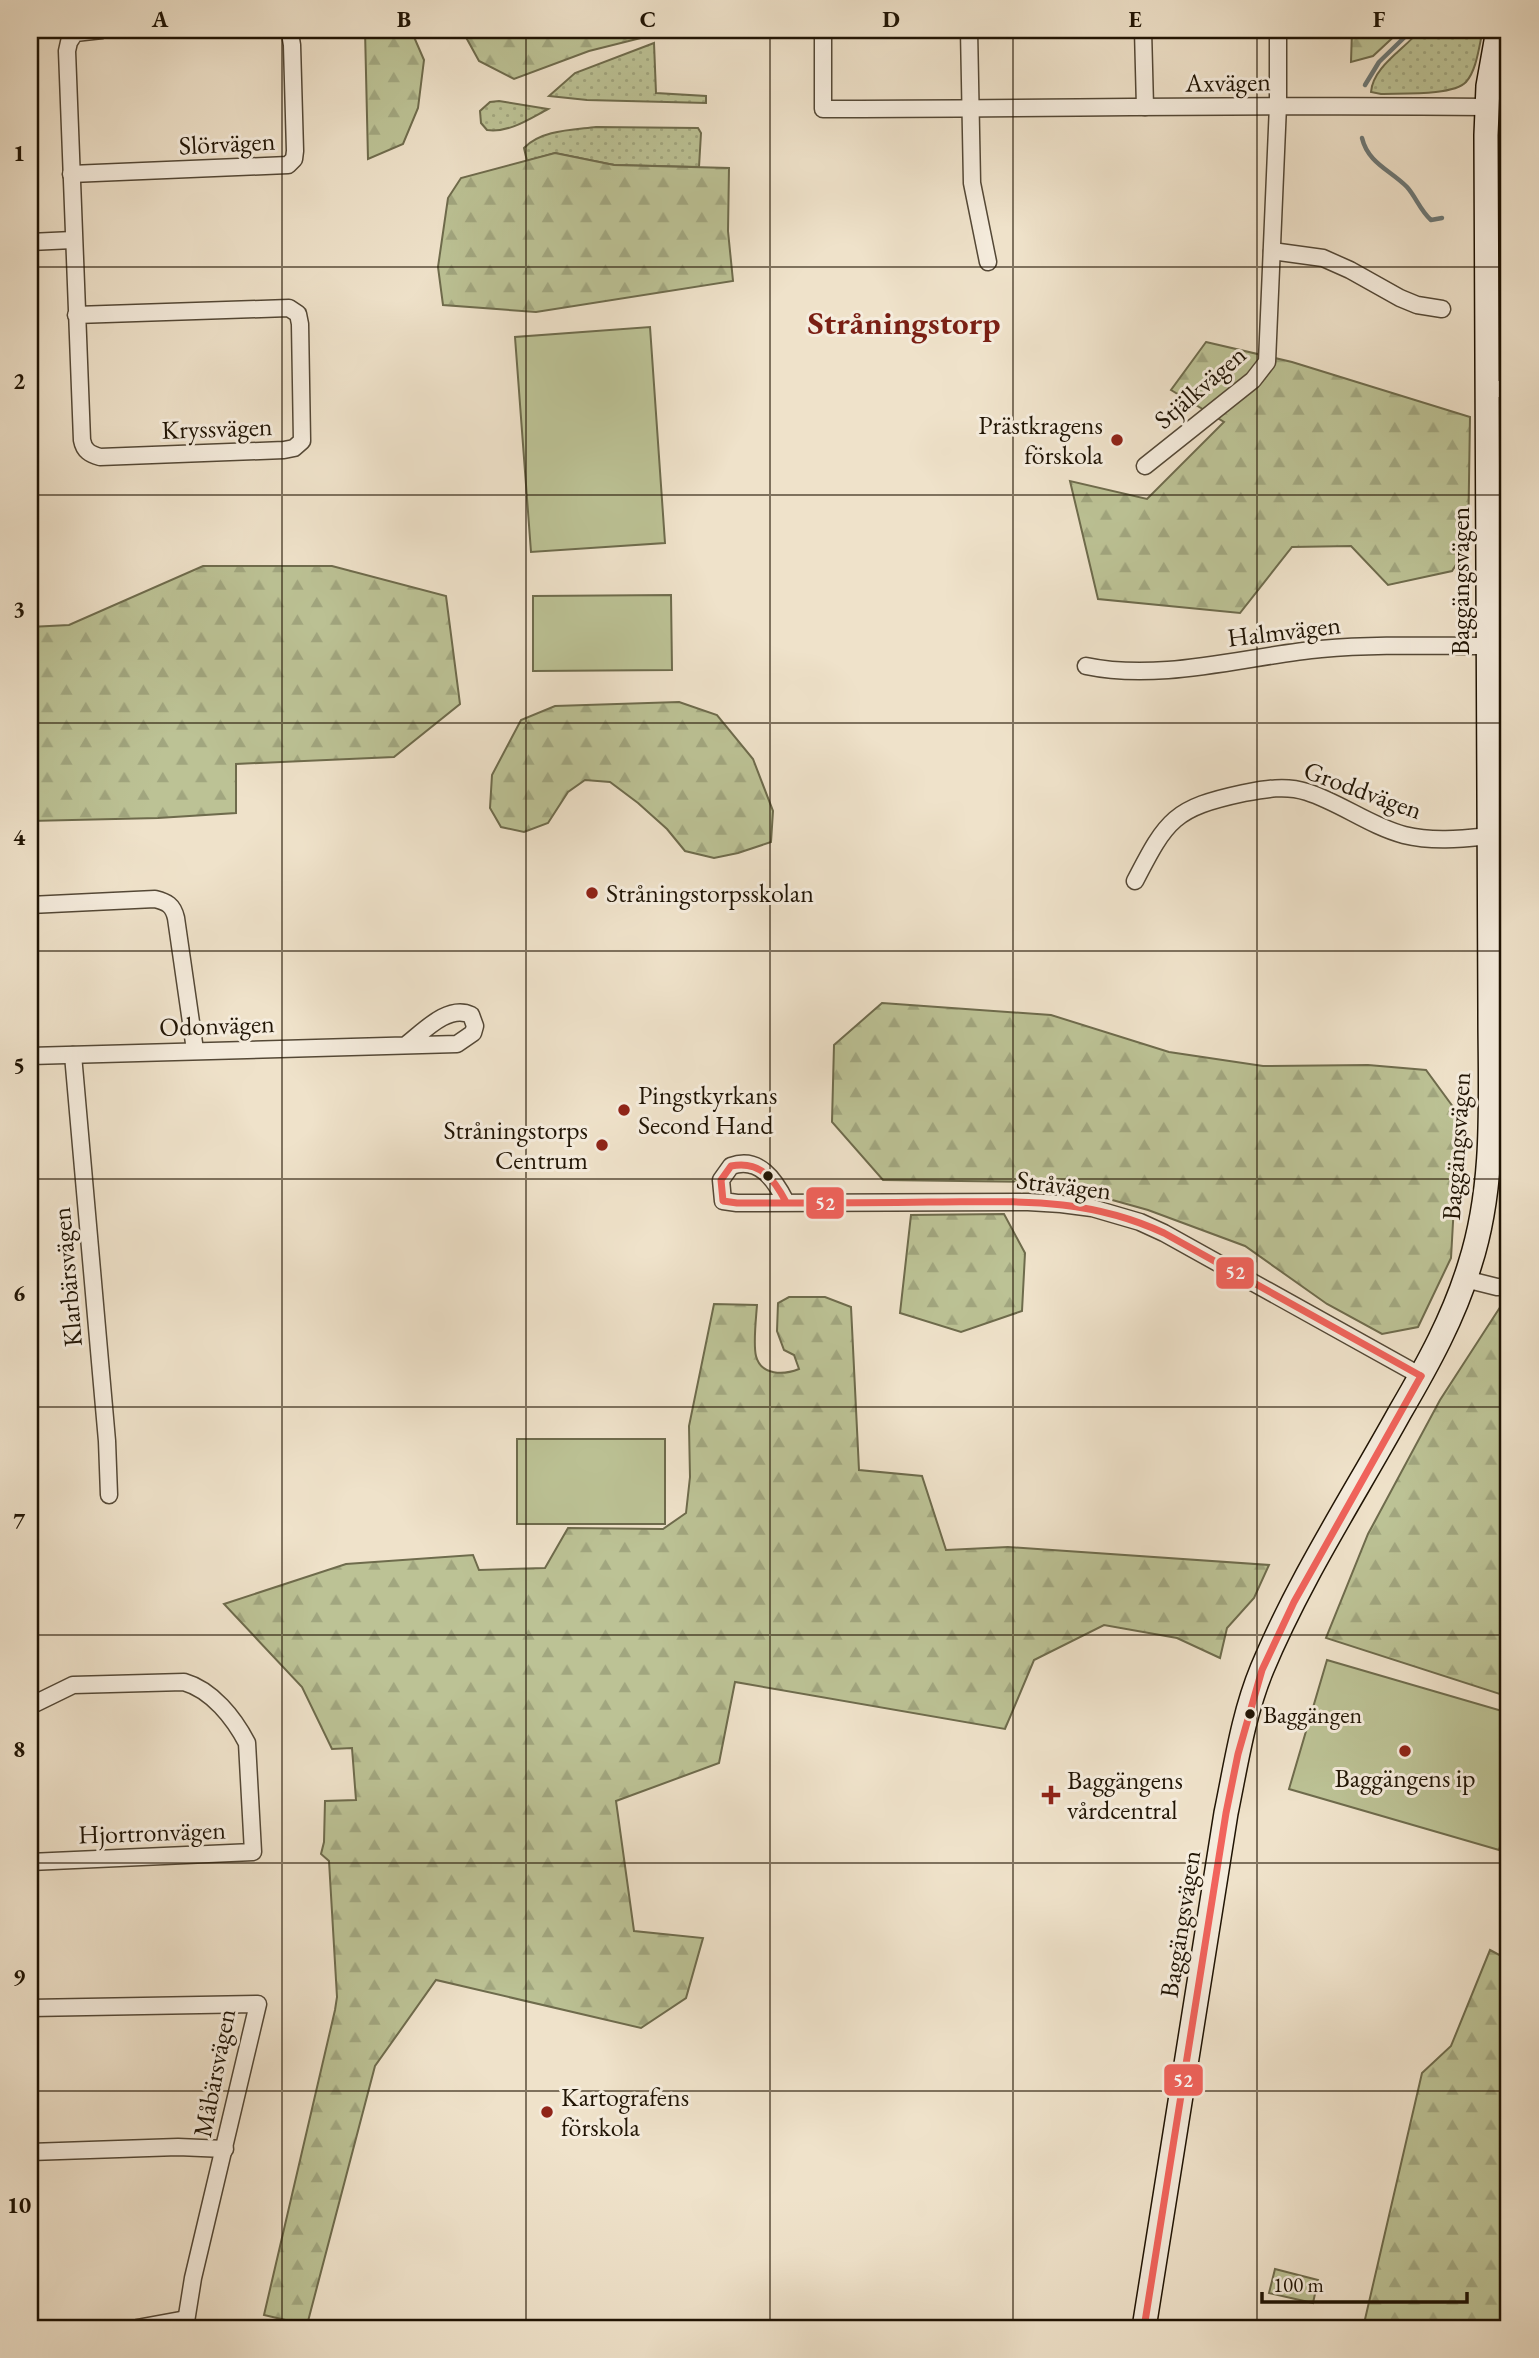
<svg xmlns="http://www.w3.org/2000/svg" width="1539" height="2358" font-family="'EB Garamond',serif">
<defs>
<pattern id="green-dots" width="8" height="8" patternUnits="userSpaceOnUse" patternTransform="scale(1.75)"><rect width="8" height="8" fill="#bcc295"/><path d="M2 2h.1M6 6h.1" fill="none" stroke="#a1a67f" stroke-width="1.8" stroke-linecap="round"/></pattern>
<pattern id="forest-firs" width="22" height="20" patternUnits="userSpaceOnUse" patternTransform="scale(1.75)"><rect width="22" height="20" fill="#bcc295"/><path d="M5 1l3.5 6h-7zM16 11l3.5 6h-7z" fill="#a1a67f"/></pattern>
</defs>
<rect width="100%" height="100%" fill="#efe2ca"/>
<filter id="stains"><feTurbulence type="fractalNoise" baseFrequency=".00286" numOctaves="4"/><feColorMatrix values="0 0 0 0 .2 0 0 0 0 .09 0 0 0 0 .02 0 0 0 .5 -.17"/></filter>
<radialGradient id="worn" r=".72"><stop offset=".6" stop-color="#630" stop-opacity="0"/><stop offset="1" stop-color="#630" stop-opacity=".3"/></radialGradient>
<g fill="url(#green-dots)" stroke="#6e6b4c" stroke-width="2">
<path d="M 1420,30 L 1483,30 C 1479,45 1477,70 1466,82 C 1453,96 1400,93 1381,94 L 1371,92 C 1373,66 1405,49 1420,30 Z"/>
<path d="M 654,43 L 656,93 L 706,96 L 706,103 L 587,100 L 549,96 L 575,73 Z"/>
<path d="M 499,101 L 548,109 C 529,119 509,133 487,130 L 481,123 L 480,111 L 490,102 Z"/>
<path d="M 596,127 L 698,128 L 701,133 L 699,167 L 614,165 L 555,153 L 527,161 L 524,148 C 541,130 572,130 596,127 Z"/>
</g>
<g fill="url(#forest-firs)" stroke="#6e6b4c" stroke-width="2">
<path d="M 365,30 L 411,30 L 424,60 L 418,108 L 403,144 L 368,159 Z"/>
<path d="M 462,30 L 653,30 L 653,35 L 589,51 L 514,79 L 479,61 Z"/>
<path d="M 1352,30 L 1401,30 L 1373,56 L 1351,62 Z"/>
<path d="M 555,153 L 614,165 L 729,168 L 728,231 L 733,281 L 536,312 L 443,305 L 438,267 L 448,198 L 461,178 Z"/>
<path d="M 1503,154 L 1509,155 L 1509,266 L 1503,254 Z"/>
<path d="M 1206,342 L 1292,362 L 1470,417 L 1468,546 L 1452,571 L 1388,585 L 1351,546 L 1292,547 L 1240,613 L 1098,599 L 1070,481 L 1147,499 L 1224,422 L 1171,390 Z"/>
<path d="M 203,566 L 332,566 L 446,596 L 460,704 L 394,757 L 236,764 L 236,813 L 158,818 L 30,821 L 30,627 L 69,625 Z"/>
<path d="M 679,702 L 717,715 L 753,759 L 773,811 L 771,842 L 738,853 L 714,858 L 685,851 L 667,829 L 638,803 L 610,782 L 585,780 L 568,792 L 548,823 L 524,832 L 501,827 L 490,808 L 492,775 L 521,720 L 555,706 Z"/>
<path d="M 882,1003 L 1051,1015 L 1169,1052 L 1263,1066 L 1368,1065 L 1426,1070 L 1459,1115 L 1451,1258 L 1418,1327 L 1382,1334 L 1327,1304 L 1245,1246 L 1148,1210 L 1048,1182 L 883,1180 L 832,1122 L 834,1045 Z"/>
<path d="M 1004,1214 L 1025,1253 L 1022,1311 L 961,1332 L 900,1313 L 911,1215 Z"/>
<path d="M 789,1297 L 825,1297 L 851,1307 L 859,1470 L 922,1476 L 946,1550 L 1008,1547 L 1269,1565 L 1254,1598 L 1227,1628 L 1220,1658 L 1177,1638 L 1104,1625 L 1034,1660 L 1005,1729 L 735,1682 L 719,1763 L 616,1801 L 634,1931 L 703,1938 L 686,1998 L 641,2028 L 436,1980 L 375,2066 L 307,2325 L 264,2315 L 335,2010 L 337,1997 L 329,1861 L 321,1854 L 324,1842 L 325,1801 L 356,1800 L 352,1748 L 332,1749 L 302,1687 L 224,1604 L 346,1564 L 473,1555 L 479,1570 L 545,1568 L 568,1528 L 663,1529 L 686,1513 L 690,1477 L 689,1426 L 714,1304 L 757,1305 C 756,1319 753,1344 756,1356 C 761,1376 784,1375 799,1369 L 794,1355 L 784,1350 L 777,1331 L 778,1303 Z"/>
<path d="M 1509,1297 L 1509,1697 L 1326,1638 L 1368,1534 L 1440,1400 L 1506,1298 Z"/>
<path d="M 1490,1950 L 1509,1960 L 1509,2328 L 1363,2328 L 1422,2073 L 1451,2046 Z"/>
</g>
<g fill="#bcc295" stroke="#6e6b4c" stroke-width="2">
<path d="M 650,327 L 665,543 L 531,552 L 515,337 Z"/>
<path d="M 671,595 L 672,670 L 533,671 L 533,596 Z"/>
<rect x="517" y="1439" width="148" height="85"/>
<path d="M 1327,1660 L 1509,1713 L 1509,1815 L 1499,1850 L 1289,1789 Z"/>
<path d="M 1275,2269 L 1318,2280 L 1313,2303 L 1269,2293 Z"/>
</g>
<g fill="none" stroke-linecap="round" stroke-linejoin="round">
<g stroke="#6d7876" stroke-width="4.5">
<path d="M 1365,85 L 1379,62 L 1412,30"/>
<path d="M 1362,138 C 1368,163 1390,170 1407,187 C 1416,197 1420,210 1431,220 L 1442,218"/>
</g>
<defs>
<g id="street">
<path d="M 823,30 L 823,109 C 1044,109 1266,104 1487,107"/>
<path d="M 969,30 L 972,183 L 988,262"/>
<path d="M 1143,30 L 1145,107"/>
<path d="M 71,174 L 288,165 L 294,159 L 295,151 L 292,45 L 290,33 L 286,30"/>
<path d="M 30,242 L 73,240"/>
<path d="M 1272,251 L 1323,258 L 1350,270 L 1400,298 L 1417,305 L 1442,309"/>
<path d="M 76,315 L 289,308 L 298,314 L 300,324 L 302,441 L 294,448 L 284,450 L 100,457 C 90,454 84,451 82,440 L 67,51 L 69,42 L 75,33 L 102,30"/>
<path d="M 1487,389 L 1509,389"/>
<path d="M 1145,466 L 1253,380 L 1267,362 L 1278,105 L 1278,30"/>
<path d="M 1086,666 C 1162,682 1246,656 1321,649 C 1377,644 1433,646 1488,646"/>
<path d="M 1135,881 C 1167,819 1174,808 1244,793 C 1265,789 1286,785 1307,792 C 1341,803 1370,826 1404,835 C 1433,842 1460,839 1489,836"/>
<path d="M 30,905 L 155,899 C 167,902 173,905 176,918 L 195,1050"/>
<path d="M 73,1055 L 107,1441 L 109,1495"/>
<path d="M 30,1056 L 457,1044 L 473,1033 L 475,1026 L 471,1015 C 448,1004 423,1032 406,1045"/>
<path d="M 786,1202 C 775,1180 759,1156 731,1166 L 721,1180 L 723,1201 L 737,1203 L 1028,1202 L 1061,1204 L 1092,1208 L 1140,1222 L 1164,1233 L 1421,1376"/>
<path d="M 1465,1279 L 1497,1287 L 1509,1287"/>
<path d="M 30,1706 L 73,1685 L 184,1682 C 212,1690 234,1718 247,1743 L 253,1852 L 30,1862"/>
<path d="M 30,2008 L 258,2004 L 193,2278 L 185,2328"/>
<path d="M 30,2152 L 178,2147 L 225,2149"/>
<path d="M 137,2328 L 186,2319"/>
</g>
<path id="secondary" d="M 1144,2328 L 1226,1813 C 1236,1765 1243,1715 1262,1669 C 1299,1580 1353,1497 1400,1412 C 1428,1364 1454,1317 1470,1264 C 1496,1183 1490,1096 1490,1012 L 1486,135 L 1488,86 L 1498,30"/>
</defs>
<use href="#street" stroke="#544836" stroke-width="19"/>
<use href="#secondary" stroke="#201404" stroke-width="26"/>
<use href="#street" stroke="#f5ecdd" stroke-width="16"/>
<use href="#secondary" stroke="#f5ecdd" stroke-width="23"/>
<defs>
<g id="bus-1">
<path d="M 786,1202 C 774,1179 760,1160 731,1166 L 721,1180 L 723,1201 L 737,1203 C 801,1203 865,1203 929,1202 C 1014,1202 1084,1196 1164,1233 L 1421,1376"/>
<path d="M 1144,2328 L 1226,1813 L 1238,1754 L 1262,1670 L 1294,1602 L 1421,1376"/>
</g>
</defs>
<use href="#bus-1" stroke="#f5ecdd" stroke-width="12"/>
<use href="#bus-1" stroke="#f1635c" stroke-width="7"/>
</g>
<path fill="none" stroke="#201404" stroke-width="2" stroke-opacity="0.55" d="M 282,30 L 282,2328M 526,30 L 526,2328M 770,30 L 770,2328M 1013,30 L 1013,2328M 1257,30 L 1257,2328M 30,267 L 1509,267M 30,495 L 1509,495M 30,723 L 1509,723M 30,951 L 1509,951M 30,1179 L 1509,1179M 30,1407 L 1509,1407M 30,1635 L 1509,1635M 30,1863 L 1509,1863M 30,2091 L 1509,2091"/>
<g fill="#8f2418" stroke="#f5ecdd" stroke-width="2.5">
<circle cx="1117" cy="440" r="7"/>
<circle cx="592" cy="893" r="7"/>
<circle cx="624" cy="1110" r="7"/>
<circle cx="602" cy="1145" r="7"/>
<circle cx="1405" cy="1751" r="7"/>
<path d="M1047.5 1784.5h7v7h7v7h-7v7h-7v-7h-7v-7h7z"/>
<circle cx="547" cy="2112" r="7"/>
</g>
<g fill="#201404" stroke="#f5ecdd" stroke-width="2.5">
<circle cx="768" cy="1176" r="6"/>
<circle cx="1250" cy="1714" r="6"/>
</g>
<g text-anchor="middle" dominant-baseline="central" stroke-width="6" stroke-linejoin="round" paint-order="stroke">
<g font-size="24" fill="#201404" stroke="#f5ecdd" text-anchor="start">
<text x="1263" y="1714">Baggängen</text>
</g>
<g font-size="26" fill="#201404" stroke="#f5ecdd">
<text transform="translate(1228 82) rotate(-1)">Axvägen</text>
<text transform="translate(227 143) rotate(-3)">Slörvägen</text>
<text transform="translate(1200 387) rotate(-41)">Stjälkvägen</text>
<text transform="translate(217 428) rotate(-2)">Kryssvägen</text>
<text transform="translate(1460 581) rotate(-90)">Baggängsvägen</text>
<text transform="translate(1284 631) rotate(-7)">Halmvägen</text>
<text transform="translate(1363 790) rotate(20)">Groddvägen</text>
<text transform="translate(217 1025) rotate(-2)">Odonvägen</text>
<text transform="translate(1456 1146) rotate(-86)">Baggängsvägen</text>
<text transform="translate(1064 1185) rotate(7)">Stråvägen</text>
<text transform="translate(67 1277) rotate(-95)">Klarbärsvägen</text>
<text transform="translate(152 1832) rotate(-2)">Hjortronvägen</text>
<text transform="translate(1180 1924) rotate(-81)">Baggängsvägen</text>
<text transform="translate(214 2073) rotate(-79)">Måbärsvägen</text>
</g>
<g font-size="26" fill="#201404" stroke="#f5ecdd" text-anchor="start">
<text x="1103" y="425" text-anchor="end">Prästkragens<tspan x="1103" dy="30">förskola</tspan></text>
<text x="606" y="893">Stråningstorpsskolan</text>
<text x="638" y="1095">Pingstkyrkans<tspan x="638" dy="30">Second Hand</tspan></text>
<text x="588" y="1130" text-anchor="end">Stråningstorps<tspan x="588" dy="30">Centrum</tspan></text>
<text x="1405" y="1778" text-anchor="middle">Baggängens ip</text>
<text x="1067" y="1780">Baggängens<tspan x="1067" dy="30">vårdcentral</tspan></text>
<text x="561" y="2097">Kartografens<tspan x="561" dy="30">förskola</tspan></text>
</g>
<g font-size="33" font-weight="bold" fill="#7a1f14" stroke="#f5ecdd">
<text x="904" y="322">Stråningstorp</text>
</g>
</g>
<g stroke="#f5ecdd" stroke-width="2.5">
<rect x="805" y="1186" width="40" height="34" rx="7" fill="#f1635c"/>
<rect x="1215" y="1256" width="40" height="34" rx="7" fill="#f1635c"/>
<rect x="1163" y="2063" width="41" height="34" rx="7" fill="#f1635c"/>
</g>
<g font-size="19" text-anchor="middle" font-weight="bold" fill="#fff">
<text x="825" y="1210">52</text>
<text x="1235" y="1279">52</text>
<text x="1183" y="2087">52</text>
</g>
<rect width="1539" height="2358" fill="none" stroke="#efe2ca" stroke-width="77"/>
<path d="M1262 2292v10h205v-10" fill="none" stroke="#201404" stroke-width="3.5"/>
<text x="1273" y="2292" font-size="21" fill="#201404" stroke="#f5ecdd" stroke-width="5" paint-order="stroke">100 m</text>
<rect x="38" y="38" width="1462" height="2282" fill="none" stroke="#201404" stroke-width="2.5"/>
<g font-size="23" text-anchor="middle" font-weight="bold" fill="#201404">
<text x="160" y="27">A</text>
<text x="404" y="27">B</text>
<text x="648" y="27">C</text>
<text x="891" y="27">D</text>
<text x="1135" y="27">E</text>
<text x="1379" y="27">F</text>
<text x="19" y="161">1</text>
<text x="19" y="389">2</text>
<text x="19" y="617">3</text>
<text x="19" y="845">4</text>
<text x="19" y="1073">5</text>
<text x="19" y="1301">6</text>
<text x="19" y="1529">7</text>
<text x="19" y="1757">8</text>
<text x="19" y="1985">9</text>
<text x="19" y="2213">10</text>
</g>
<rect width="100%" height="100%" filter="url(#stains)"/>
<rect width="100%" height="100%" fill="url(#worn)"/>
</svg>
